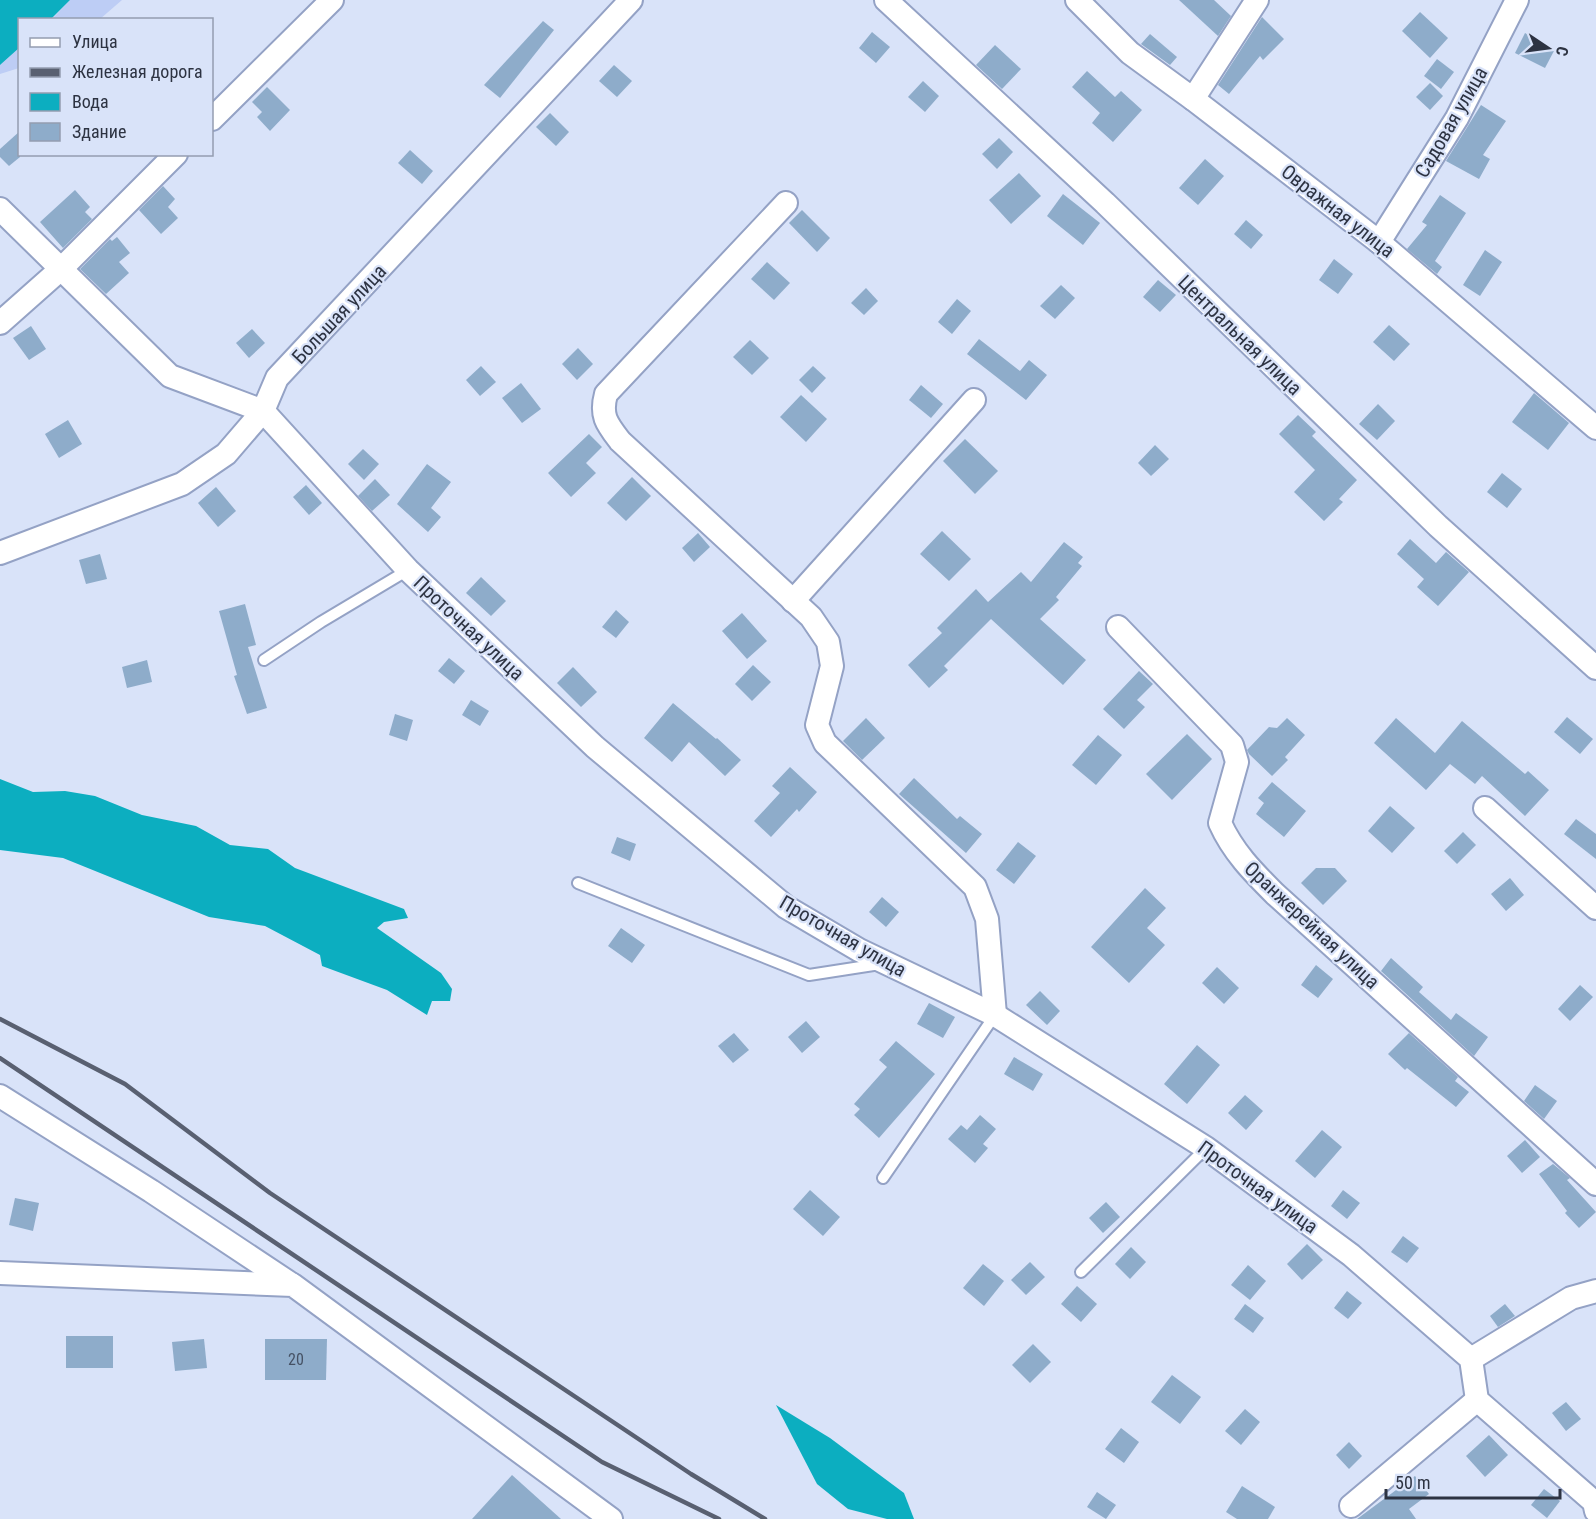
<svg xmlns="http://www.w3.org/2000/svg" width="1596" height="1519" font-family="'Roboto Condensed',sans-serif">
<rect width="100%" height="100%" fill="#d9e3f9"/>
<g fill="#bdcdf5">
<path d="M 70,0 L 122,0 L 100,19 L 51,20 Z"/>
<path d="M 19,48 L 19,68 L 0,74 L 0,65 Z"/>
</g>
<g fill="#0caec0">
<path d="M 0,0 L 70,0 L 51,19 L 20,20 L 19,48 L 0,65 Z"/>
<path d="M 0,779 L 33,792 L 65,791 L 95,796 L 142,815 L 196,826 L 230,845 L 268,849 L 295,868 L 404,909 L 408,918 L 384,922 L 377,928 L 441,973 L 452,989 L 450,1001 L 432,1001 L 427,1015 L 387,990 L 322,966 L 320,955 L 265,926 L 209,917 L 63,858 L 0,850 Z"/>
<path d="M 776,1405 L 830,1438 L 904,1493 L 914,1519 L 887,1519 L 848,1509 L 817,1484 Z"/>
</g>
<g fill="#8eacca">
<path d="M 1179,0 L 1214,0 L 1231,16 L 1218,36 Z"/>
<path d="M 1420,12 L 1448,38 L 1430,58 L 1402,31 Z"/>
<path d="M 1262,17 L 1284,39 L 1263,60 L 1260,56 L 1229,94 L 1218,85 Z"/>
<path d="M 543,21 L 554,30 L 500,98 L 484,85 Z"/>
<path d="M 872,32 L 890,47 L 876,63 L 859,48 Z"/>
<path d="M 1525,33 L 1555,49 L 1545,68 L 1515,53 Z"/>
<path d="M 1150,34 L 1177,57 L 1170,65 L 1141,44 Z"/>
<path d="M 995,45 L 1021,69 L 1002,89 L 976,65 Z"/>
<path d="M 1437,59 L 1454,72 L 1441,89 L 1424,76 Z"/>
<path d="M 614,65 L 632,81 L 617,97 L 599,81 Z"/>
<path d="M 1087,71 L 1115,97 L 1121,91 L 1142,110 L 1113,142 L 1092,123 L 1100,113 L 1072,87 Z"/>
<path d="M 923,81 L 939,96 L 925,112 L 908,97 Z"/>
<path d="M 1430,83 L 1443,96 L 1430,110 L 1416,97 Z"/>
<path d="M 267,87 L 290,110 L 270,131 L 257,117 L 262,112 L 252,102 Z"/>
<path d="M 1481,105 L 1506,121 L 1483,155 L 1490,159 L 1479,179 L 1446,161 Z"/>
<path d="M 550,113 L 569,132 L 556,146 L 536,127 Z"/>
<path d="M 20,131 L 20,157 L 9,166 L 0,157 L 0,149 Z"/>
<path d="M 999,138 L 1013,152 L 997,169 L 982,154 Z"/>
<path d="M 410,150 L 433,171 L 422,184 L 398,163 Z"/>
<path d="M 1205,159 L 1224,176 L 1198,205 L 1179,188 Z"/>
<path d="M 1019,173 L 1041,196 L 1011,224 L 989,200 Z"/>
<path d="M 163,186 L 175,199 L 168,207 L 178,218 L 161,234 L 139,210 Z"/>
<path d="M 75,190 L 90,207 L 85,212 L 92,219 L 63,248 L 40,222 Z"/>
<path d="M 1063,194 L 1100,223 L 1083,245 L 1047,216 Z"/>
<path d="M 1440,195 L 1466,213 L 1435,261 L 1442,267 L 1437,274 L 1407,249 L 1427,225 L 1422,222 Z"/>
<path d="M 802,210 L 830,238 L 817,252 L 789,223 Z"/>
<path d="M 1246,220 L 1263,235 L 1251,249 L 1234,234 Z"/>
<path d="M 117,237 L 130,253 L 119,262 L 129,273 L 106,294 L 80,269 L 110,239 L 112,241 Z"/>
<path d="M 1485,250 L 1502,262 L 1480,296 L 1463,285 Z"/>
<path d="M 1334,259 L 1353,274 L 1338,294 L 1319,280 Z"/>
<path d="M 767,262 L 790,283 L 774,300 L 751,279 Z"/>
<path d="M 1158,280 L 1176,295 L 1160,312 L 1143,297 Z"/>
<path d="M 1061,285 L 1075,298 L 1055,319 L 1040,306 Z"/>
<path d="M 866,288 L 878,301 L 864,315 L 851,303 Z"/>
<path d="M 957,299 L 971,311 L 952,334 L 938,322 Z"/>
<path d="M 1389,325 L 1410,344 L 1394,361 L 1373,342 Z"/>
<path d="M 31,326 L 46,349 L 29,360 L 13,338 Z"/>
<path d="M 252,329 L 265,343 L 249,358 L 236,343 Z"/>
<path d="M 979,339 L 1020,371 L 1029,360 L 1047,375 L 1026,400 L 967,354 Z"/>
<path d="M 750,340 L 769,358 L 752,375 L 733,357 Z"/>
<path d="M 578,348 L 593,364 L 577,380 L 562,364 Z"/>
<path d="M 481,366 L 496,382 L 480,396 L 466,380 Z"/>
<path d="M 813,366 L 826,378 L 812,393 L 799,380 Z"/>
<path d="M 521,383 L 541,409 L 522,423 L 502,398 Z"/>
<path d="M 921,385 L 943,404 L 931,418 L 909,400 Z"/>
<path d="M 1534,393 L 1569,423 L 1548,450 L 1512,422 Z"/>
<path d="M 801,395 L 827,419 L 806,442 L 780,417 Z"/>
<path d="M 1378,404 L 1395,421 L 1377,440 L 1359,424 Z"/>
<path d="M 1298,415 L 1316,432 L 1312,436 L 1357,480 L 1339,499 L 1343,502 L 1324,521 L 1294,492 L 1315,470 L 1279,434 Z"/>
<path d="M 68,420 L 82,444 L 59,458 L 45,434 Z"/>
<path d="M 589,434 L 602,447 L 586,463 L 596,473 L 571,497 L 548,473 Z"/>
<path d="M 965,439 L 998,471 L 975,494 L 943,461 Z"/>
<path d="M 1155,445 L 1169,459 L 1151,476 L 1138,463 Z"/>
<path d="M 363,449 L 379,464 L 364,480 L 348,464 Z"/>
<path d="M 427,464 L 451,482 L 431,508 L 441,517 L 428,532 L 397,504 Z"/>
<path d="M 1502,473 L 1522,489 L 1507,508 L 1487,492 Z"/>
<path d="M 632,477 L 651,496 L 626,521 L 607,503 Z"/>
<path d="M 375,479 L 390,495 L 372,511 L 358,496 Z"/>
<path d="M 306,485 L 322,503 L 309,515 L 293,497 Z"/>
<path d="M 216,487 L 236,511 L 218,527 L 198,503 Z"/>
<path d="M 942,531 L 971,559 L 949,581 L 920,554 Z"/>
<path d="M 698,533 L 710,547 L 694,562 L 682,548 Z"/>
<path d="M 1410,539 L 1436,563 L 1446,552 L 1469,572 L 1438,606 L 1417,587 L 1424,579 L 1397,554 Z"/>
<path d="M 1064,542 L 1083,557 L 1078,563 L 1082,566 L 1056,597 L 1059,600 L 1040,619 L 1086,660 L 1063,685 L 991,619 L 944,666 L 948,670 L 929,688 L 908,665 L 942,633 L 937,628 L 976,589 L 988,602 L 1021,572 L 1031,582 Z"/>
<path d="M 100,554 L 107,579 L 86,584 L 79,560 Z"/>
<path d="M 481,577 L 506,601 L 491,616 L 466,593 Z"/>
<path d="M 245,604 L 256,645 L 248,647 L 267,708 L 247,714 L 234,676 L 237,675 L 219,611 Z"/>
<path d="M 616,610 L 629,622 L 616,638 L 602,627 Z"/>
<path d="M 742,613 L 767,641 L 747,659 L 722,631 Z"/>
<path d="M 449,658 L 465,671 L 454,684 L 438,671 Z"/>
<path d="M 147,660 L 152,682 L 127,688 L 122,667 Z"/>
<path d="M 753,665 L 771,682 L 752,701 L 735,684 Z"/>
<path d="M 573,667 L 597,692 L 581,707 L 557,683 Z"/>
<path d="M 1139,671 L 1153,684 L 1137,700 L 1145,707 L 1124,729 L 1103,709 Z"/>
<path d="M 471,700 L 489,711 L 480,726 L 462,715 Z"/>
<path d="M 673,703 L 716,739 L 717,738 L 741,760 L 725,776 L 689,742 L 672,762 L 644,738 Z"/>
<path d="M 395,714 L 413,720 L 407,741 L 389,735 Z"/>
<path d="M 1567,717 L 1593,739 L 1580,754 L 1554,732 Z"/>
<path d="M 866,718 L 885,738 L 862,760 L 843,741 Z"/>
<path d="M 1287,718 L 1305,735 L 1285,757 L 1288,760 L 1272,776 L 1249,754 L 1247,750 L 1269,727 L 1277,728 Z"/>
<path d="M 1396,718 L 1435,753 L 1462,721 L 1525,774 L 1528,771 L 1549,790 L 1525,816 L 1482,776 L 1475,784 L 1450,764 L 1426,790 L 1374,743 Z"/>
<path d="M 1187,734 L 1212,759 L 1172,800 L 1146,774 Z"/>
<path d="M 1098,735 L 1122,755 L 1096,785 L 1072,765 Z"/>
<path d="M 790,767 L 817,792 L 799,812 L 797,809 L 771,837 L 754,821 L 780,793 L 772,786 Z"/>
<path d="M 914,778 L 957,819 L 960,816 L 982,834 L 966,853 L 899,794 Z"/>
<path d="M 1272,782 L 1306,811 L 1284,837 L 1256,814 L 1264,803 L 1258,798 Z"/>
<path d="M 1390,806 L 1415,828 L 1392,853 L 1368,831 Z"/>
<path d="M 1576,819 L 1596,834 L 1596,859 L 1564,834 Z"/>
<path d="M 1463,832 L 1476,845 L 1457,864 L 1444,851 Z"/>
<path d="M 617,837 L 636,844 L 630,861 L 611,853 Z"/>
<path d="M 1018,842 L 1036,856 L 1014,884 L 996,870 Z"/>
<path d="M 1316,868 L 1335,868 L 1347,881 L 1323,905 L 1301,883 Z"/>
<path d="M 1510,878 L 1524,895 L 1506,911 L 1491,894 Z"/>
<path d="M 1145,888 L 1166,908 L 1147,928 L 1165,945 L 1129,983 L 1091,947 Z"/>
<path d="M 882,897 L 899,912 L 886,927 L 869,912 Z"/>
<path d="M 621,928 L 645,945 L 632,963 L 608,946 Z"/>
<path d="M 1391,958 L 1423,987 L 1419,992 L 1451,1020 L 1456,1013 L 1488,1037 L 1474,1056 L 1381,971 Z"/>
<path d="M 1316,965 L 1333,979 L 1318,998 L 1301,985 Z"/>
<path d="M 1217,967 L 1239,988 L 1224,1004 L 1202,983 Z"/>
<path d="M 1580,985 L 1593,997 L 1570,1021 L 1558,1009 Z"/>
<path d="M 1040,991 L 1060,1011 L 1047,1025 L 1026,1005 Z"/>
<path d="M 929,1003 L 955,1017 L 943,1038 L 917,1024 Z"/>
<path d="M 806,1021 L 820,1037 L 802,1053 L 788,1037 Z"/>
<path d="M 734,1033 L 749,1050 L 733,1063 L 718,1046 Z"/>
<path d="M 1409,1033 L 1458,1077 L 1455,1081 L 1469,1092 L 1456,1107 L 1407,1068 L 1405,1070 L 1388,1054 Z"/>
<path d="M 896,1041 L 935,1074 L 879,1138 L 854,1115 L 860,1109 L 854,1104 L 887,1067 L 879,1060 Z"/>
<path d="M 1197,1045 L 1220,1065 L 1187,1104 L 1164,1084 Z"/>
<path d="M 1014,1057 L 1043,1074 L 1033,1091 L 1004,1074 Z"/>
<path d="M 1535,1085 L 1557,1101 L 1544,1119 L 1524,1101 Z"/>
<path d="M 1245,1095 L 1263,1111 L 1246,1130 L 1228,1113 Z"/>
<path d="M 980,1115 L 996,1129 L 983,1144 L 988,1148 L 975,1163 L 948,1139 L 961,1125 L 967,1130 Z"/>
<path d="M 1322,1130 L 1342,1147 L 1315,1178 L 1295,1161 Z"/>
<path d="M 1525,1140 L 1540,1157 L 1522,1173 L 1507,1156 Z"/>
<path d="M 1553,1164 L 1570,1178 L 1567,1180 L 1596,1212 L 1579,1228 L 1565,1213 L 1567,1211 L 1539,1174 Z"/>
<path d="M 810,1190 L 840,1217 L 823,1236 L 793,1209 Z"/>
<path d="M 1343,1190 L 1360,1203 L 1347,1219 L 1331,1206 Z"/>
<path d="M 15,1198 L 39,1203 L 33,1231 L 9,1225 Z"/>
<path d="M 1106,1202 L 1120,1217 L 1103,1233 L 1089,1218 Z"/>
<path d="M 1403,1236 L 1419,1248 L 1407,1263 L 1391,1252 Z"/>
<path d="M 1307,1244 L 1323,1260 L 1302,1280 L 1287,1264 Z"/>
<path d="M 1131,1247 L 1146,1262 L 1130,1279 L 1115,1264 Z"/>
<path d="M 1030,1262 L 1045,1277 L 1026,1295 L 1011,1280 Z"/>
<path d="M 983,1264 L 1004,1281 L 984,1306 L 963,1288 Z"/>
<path d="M 1248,1265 L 1266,1281 L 1250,1300 L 1231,1285 Z"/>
<path d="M 1077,1286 L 1097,1304 L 1081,1322 L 1061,1304 Z"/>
<path d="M 1347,1291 L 1362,1303 L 1348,1319 L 1334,1308 Z"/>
<path d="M 1245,1304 L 1264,1318 L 1253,1333 L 1234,1319 Z"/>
<path d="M 1505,1304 L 1515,1316 L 1498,1327 L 1490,1316 Z"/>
<rect x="66" y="1336" width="47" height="32"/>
<path d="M 204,1339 L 207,1368 L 175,1371 L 172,1342 Z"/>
<path d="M 265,1339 L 327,1339 L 326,1380 L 265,1380 Z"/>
<path d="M 1033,1344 L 1051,1362 L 1030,1383 L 1012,1365 Z"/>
<path d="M 1172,1375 L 1201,1397 L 1180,1424 L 1151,1402 Z"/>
<path d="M 1566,1402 L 1581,1419 L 1566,1431 L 1552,1413 Z"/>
<path d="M 1245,1409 L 1260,1422 L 1241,1445 L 1225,1431 Z"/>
<path d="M 1121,1428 L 1139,1442 L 1124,1463 L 1105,1449 Z"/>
<path d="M 1489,1435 L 1508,1455 L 1485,1477 L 1466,1456 Z"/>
<path d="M 1349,1442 L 1362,1456 L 1349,1469 L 1336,1455 Z"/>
<path d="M 512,1475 L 561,1519 L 472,1519 Z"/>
<path d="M 1415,1476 L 1429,1494 L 1409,1509 L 1416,1519 L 1357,1519 Z"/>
<path d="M 1242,1486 L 1275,1507 L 1268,1519 L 1237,1519 L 1226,1512 Z"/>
<path d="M 1544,1489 L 1560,1501 L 1547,1518 L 1531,1505 Z"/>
<path d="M 1097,1492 L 1116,1505 L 1106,1519 L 1087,1507 Z"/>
</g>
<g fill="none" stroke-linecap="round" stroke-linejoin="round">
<defs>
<g id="lane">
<path d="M 264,660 L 321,622 L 408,570"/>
<path d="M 578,883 L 809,975 L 880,964"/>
<path d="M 883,1178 L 995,1015"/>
<path d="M 1081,1272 L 1206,1148"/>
</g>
<g id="street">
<path d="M 886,0 L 1105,203 L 1438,526 L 1596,668"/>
<path d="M 1077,0 L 1130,53 L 1193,99 L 1379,242 L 1596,428"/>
<path d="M 1193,99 L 1257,0"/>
<path d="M 212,119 L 332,0"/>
<path d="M 786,203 L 606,394 C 600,416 607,424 620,441 L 811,617 L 828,642 L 832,666 L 817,725 L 825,743 L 975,887 L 987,919 L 995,1015"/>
<path d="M 0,209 L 170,376 L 263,411 L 408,570 L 595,747 L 786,907 L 859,950 L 995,1015 L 1206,1148 L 1351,1255 L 1471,1359 L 1477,1400 L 1594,1502 L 1596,1511"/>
<path d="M 1379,242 L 1457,118 L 1517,0"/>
<path d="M 0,323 L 62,268 L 176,154"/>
<path d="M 0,553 L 182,484 L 226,454 L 263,411 L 277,378 L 631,0"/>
<path d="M 793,601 L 974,400"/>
<path d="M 1118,627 L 1232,745 L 1237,762 L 1220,823 C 1233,852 1253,872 1275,894 L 1596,1184"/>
<path d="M 1485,808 L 1596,908"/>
<path d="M 0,1096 L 151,1191 L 291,1284"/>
<path d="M 0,1273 L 293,1285 L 611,1519"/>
<path d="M 1471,1359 L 1571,1298 L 1596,1291"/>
<path d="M 1351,1506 L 1477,1400"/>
</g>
</defs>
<use href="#lane" stroke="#94a2c5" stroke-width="14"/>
<use href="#street" stroke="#94a2c5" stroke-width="26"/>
<use href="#lane" stroke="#fff" stroke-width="10"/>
<use href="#street" stroke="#fff" stroke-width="22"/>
<g stroke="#596071" stroke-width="4.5">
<path d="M 0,1019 L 125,1084 L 270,1193 L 691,1474 L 765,1519"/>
<path d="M 0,1058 L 602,1462 L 719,1519"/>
</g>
</g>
<g text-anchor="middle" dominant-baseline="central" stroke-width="4.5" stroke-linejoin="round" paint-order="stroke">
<g font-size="16" fill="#455164">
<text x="296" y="1359">20</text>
</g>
<g font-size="20" fill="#2d3342" stroke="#d9e3f9">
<text transform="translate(1451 122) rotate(-60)">Садовая улица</text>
<text transform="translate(1338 211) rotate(38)">Овражная улица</text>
<text transform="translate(339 314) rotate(-47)">Большая улица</text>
<text transform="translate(1240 335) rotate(44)">Центральная улица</text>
<text transform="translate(469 628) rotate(43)">Проточная улица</text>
<text transform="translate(1312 925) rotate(43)">Оранжерейная улица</text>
<text transform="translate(843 936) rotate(30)">Проточная улица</text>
<text transform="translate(1258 1187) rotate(36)">Проточная улица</text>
</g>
</g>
<rect x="18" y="18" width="195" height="138" fill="#d9e3f9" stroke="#949db0" stroke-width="1.5"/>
<rect x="30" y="38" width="30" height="9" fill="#ffffff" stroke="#949db0" stroke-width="1.5"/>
<text x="72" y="48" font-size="18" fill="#2d3342">Улица</text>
<rect x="30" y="68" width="30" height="9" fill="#596071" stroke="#949db0" stroke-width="1.5"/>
<text x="72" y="78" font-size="18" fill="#2d3342">Железная дорога</text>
<rect x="30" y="93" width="30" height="18" fill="#0caec0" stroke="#949db0" stroke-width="1.5"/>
<text x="72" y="108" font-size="18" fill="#2d3342">Вода</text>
<rect x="30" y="123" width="30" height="18" fill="#8eacca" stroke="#949db0" stroke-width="1.5"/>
<text x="72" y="138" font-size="18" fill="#2d3342">Здание</text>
<g transform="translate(1548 48) rotate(103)" stroke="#d9e3f9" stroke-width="4.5" paint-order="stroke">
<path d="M0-4.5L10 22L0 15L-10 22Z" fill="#2d3342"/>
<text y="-9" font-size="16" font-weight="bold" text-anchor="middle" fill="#2d3342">С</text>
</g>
<path d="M1386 1489v9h174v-9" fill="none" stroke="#2d3342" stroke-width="3"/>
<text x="1395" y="1489" font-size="18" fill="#2d3342" stroke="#d9e3f9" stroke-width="4.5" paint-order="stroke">50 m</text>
</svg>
